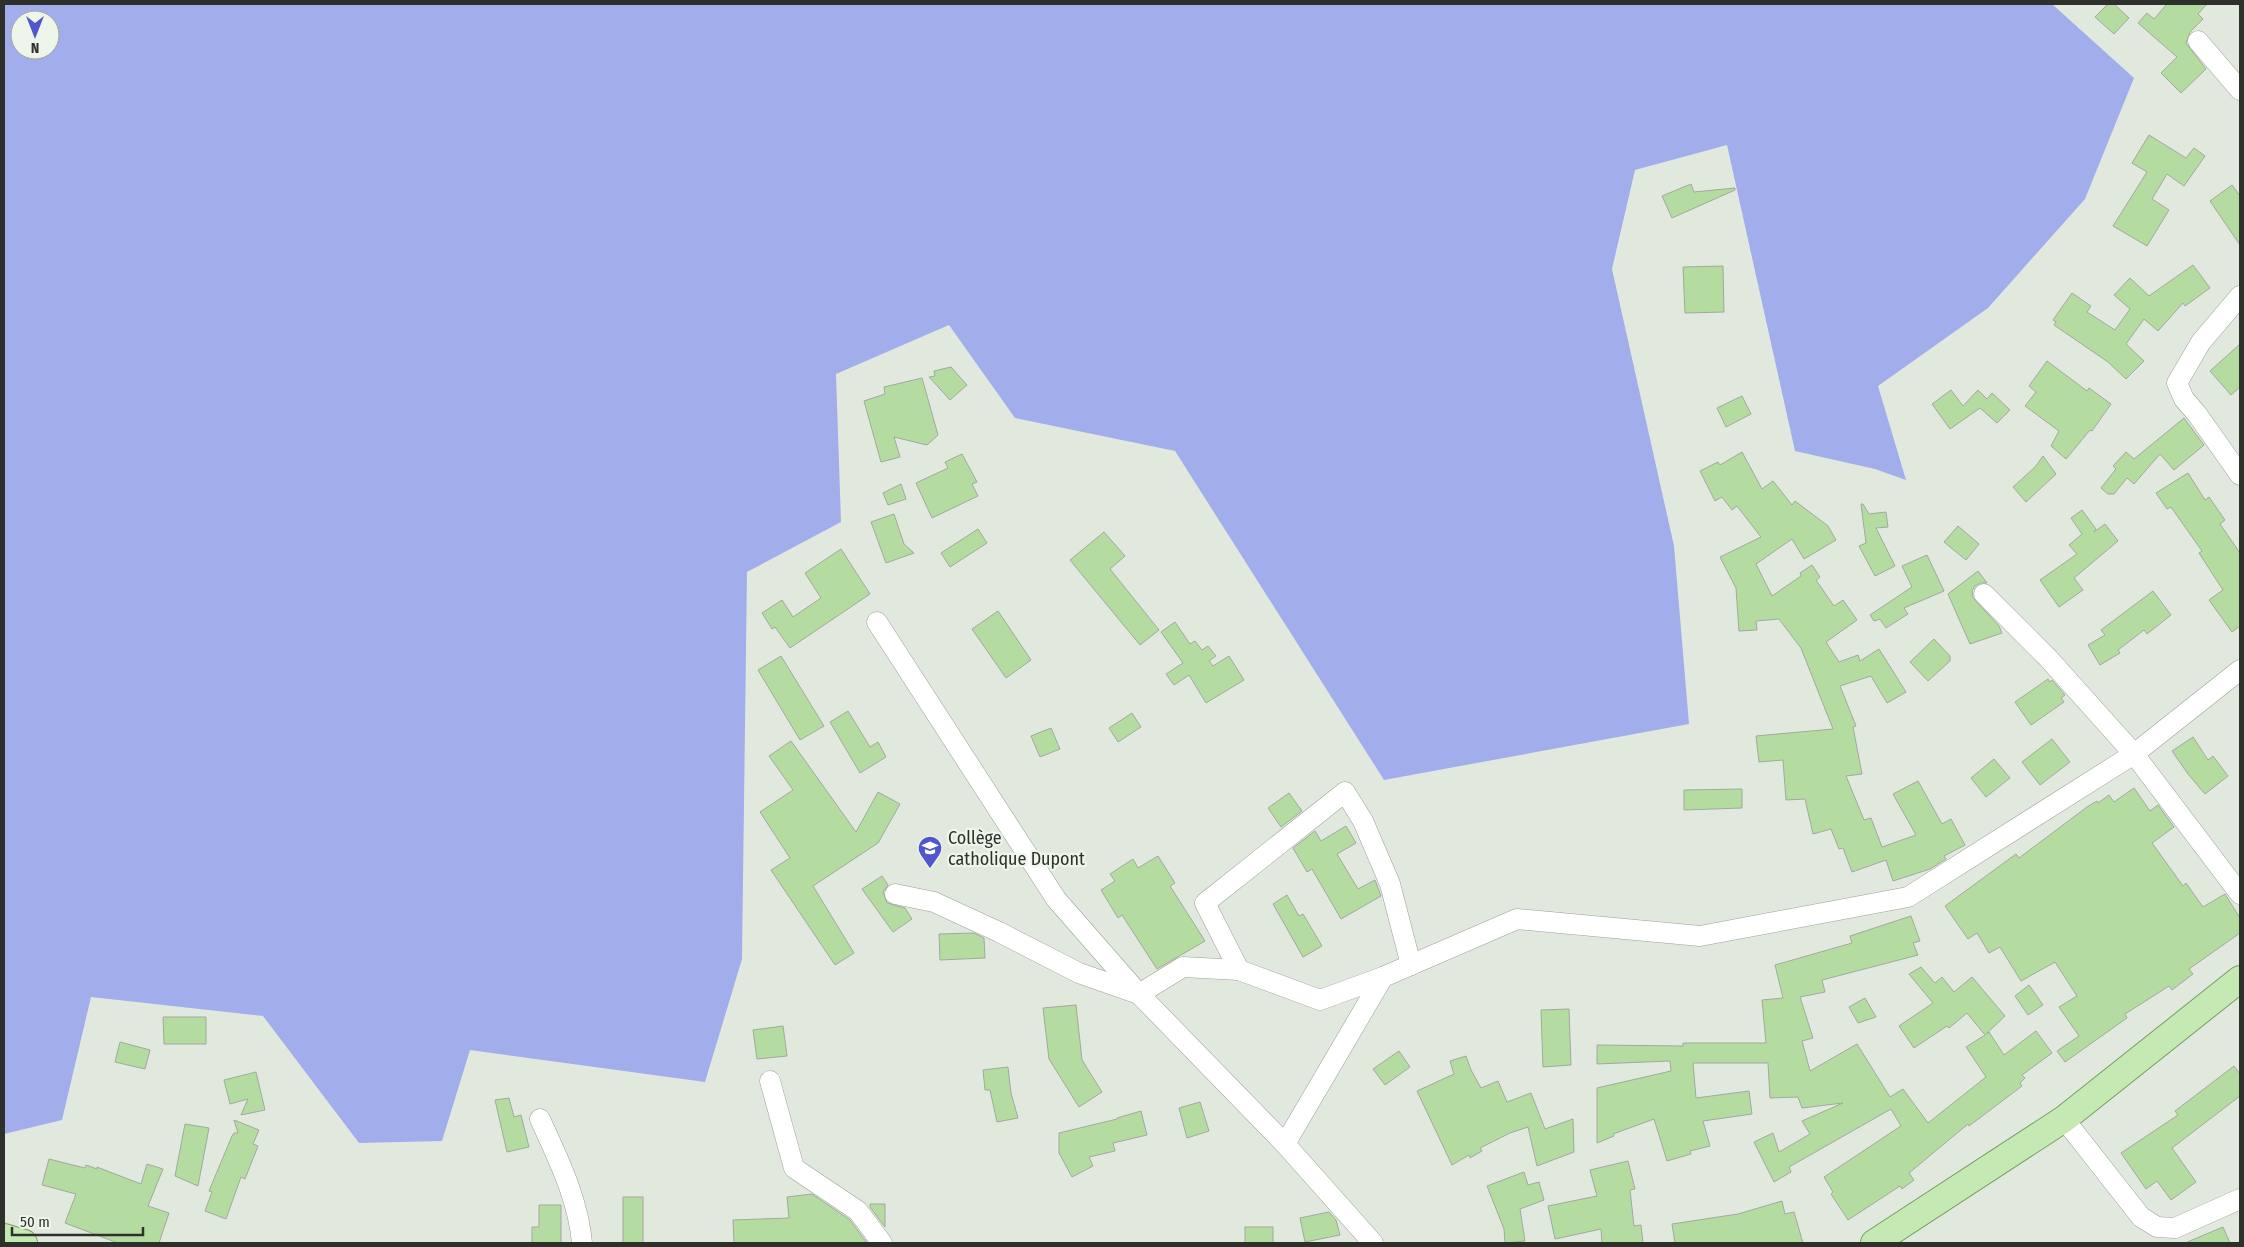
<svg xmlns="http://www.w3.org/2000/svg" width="2244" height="1247" font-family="'Fira Sans Condensed',sans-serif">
<rect width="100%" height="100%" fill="#e1e9de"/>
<path fill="#a2aeec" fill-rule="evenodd" d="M 4,4 L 2052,4 L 2134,78 L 2085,199 L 1988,308 L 1878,386 L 1906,480 L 1875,469 L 1795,451 L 1727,145 L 1635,170 L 1612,269 L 1674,546 L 1689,724 L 1384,780 L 1175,451 L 1015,418 L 949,325 L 836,374 L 841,522 L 747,572 L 742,959 L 705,1082 L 470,1050 L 442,1141 L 359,1143 L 263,1016 L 91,997 L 62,1120 L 4,1134 ZM 20,20 L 50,20 L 50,50 L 20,50 Z"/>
<g fill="#b4dca1" stroke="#a1a99e">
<path d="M 2108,4 L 2114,4 L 2129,18 L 2114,34 L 2095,17 Z"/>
<path d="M 2167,4 L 2207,4 L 2198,14 L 2203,19 L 2190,32 L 2186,43 L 2206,69 L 2181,93 L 2161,73 L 2177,57 L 2138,23 L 2147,13 L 2154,19 Z"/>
<path d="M 2149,135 L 2186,158 L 2194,148 L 2205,156 L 2184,186 L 2167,174 L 2152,199 L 2169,210 L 2147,246 L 2113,226 L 2147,172 L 2132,163 Z"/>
<path d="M 1691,184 L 1694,192 L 1735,188 L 1735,190 L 1672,218 L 1662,196 Z"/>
<path d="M 2232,185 L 2240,196 L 2240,245 L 2210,201 Z"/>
<path d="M 2193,265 L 2210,288 L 2185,306 L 2183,303 L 2158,331 L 2144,319 L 2126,344 L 2144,361 L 2126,379 L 2108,362 L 2054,325 L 2056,322 L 2053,320 L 2072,293 L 2091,306 L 2087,312 L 2115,330 L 2130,309 L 2114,295 L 2130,278 L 2149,296 Z"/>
<path d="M 1723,266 L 1724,312 L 1685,313 L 1683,267 Z"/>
<path d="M 2240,344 L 2240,387 L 2231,395 L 2210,371 Z"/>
<path d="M 2047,361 L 2087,391 L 2089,388 L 2111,404 L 2092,431 L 2090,430 L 2066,459 L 2051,446 L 2059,431 L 2025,406 L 2036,392 L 2029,386 Z"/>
<path d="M 951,367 L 967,385 L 950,400 L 929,377 L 935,376 L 934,371 Z"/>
<path d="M 922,378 L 938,435 L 927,445 L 894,437 L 900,457 L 881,462 L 864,401 L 885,394 L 884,387 Z"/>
<path d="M 1951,390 L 1963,406 L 1978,390 L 1987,399 L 1992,393 L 2010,410 L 1997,423 L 1980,408 L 1950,429 L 1932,404 Z"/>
<path d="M 1742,396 L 1751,414 L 1726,427 L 1717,408 Z"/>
<path d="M 2184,418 L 2204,445 L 2174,470 L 2160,454 L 2134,484 L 2127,478 L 2114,494 L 2108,494 L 2101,488 L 2116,469 L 2113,466 L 2126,452 L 2134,459 Z"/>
<path d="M 1742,452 L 1762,489 L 1773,481 L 1792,505 L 1795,501 L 1828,526 L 1836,540 L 1804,559 L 1792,539 L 1756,564 L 1772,596 L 1801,576 L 1800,573 L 1812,565 L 1820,577 L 1816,580 L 1834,606 L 1843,600 L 1857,620 L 1826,642 L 1839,662 L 1858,655 L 1860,661 L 1879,649 L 1906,692 L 1887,703 L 1871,676 L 1840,686 L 1856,726 L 1853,727 L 1862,774 L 1846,776 L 1864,820 L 1871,818 L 1882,847 L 1916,835 L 1893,794 L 1918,781 L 1942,824 L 1951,819 L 1965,845 L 1944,856 L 1946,859 L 1930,869 L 1893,881 L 1886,860 L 1852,872 L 1843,848 L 1839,849 L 1831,829 L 1813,834 L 1805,799 L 1786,800 L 1783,760 L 1759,762 L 1756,736 L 1833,729 L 1801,648 L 1779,619 L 1756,621 L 1757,630 L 1739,631 L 1736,588 L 1720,557 L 1761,537 L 1737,506 L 1732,510 L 1722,497 L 1715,501 L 1700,471 L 1718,462 L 1720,465 Z"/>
<path d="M 962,454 L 977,482 L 972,484 L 978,496 L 932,518 L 916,483 L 948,468 L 945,462 Z"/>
<path d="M 2043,456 L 2056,474 L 2026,502 L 2013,487 L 2035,467 Z"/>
<path d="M 2188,473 L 2205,500 L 2209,497 L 2225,520 L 2220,524 L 2240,553 L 2240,626 L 2232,632 L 2209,600 L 2223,590 L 2199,553 L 2202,551 L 2171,507 L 2167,509 L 2156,493 Z"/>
<path d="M 901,484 L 906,499 L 888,505 L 883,493 Z"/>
<path d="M 1861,504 L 1863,504 L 1869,514 L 1886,512 L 1888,527 L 1876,528 L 1895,566 L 1875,576 L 1859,546 L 1866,543 Z"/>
<path d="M 2082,510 L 2096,529 L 2094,532 L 2105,524 L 2118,541 L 2074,578 L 2083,590 L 2059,607 L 2040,580 L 2077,554 L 2069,545 L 2082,534 L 2071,518 Z"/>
<path d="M 894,514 L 904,544 L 914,553 L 886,563 L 871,522 Z"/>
<path d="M 1958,526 L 1979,544 L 1966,560 L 1944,542 Z"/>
<path d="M 978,529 L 987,543 L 950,567 L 941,553 Z"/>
<path d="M 1104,532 L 1125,556 L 1110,569 L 1159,630 L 1140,645 L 1070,560 Z"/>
<path d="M 841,549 L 870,594 L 790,648 L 775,627 L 772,629 L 762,613 L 782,600 L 793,617 L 821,598 L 805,573 Z"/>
<path d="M 1927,555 L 1944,591 L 1904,608 L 1908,614 L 1886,628 L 1880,619 L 1874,621 L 1870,615 L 1912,587 L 1902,566 Z"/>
<path d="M 1978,571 L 1987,583 L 1980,583 L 1975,586 L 1972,591 L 1973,598 L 1999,626 L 2002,633 L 1970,644 L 1948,594 Z"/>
<path d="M 2153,591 L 2171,615 L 2147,634 L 2144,630 L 2118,650 L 2120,653 L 2100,665 L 2088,645 L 2105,635 L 2101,630 Z"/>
<path d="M 998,611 L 1031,660 L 1006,678 L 972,629 Z"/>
<path d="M 1175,622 L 1190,644 L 1195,641 L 1202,650 L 1208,646 L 1216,656 L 1209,661 L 1213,666 L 1229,656 L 1244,680 L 1206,703 L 1189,675 L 1174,685 L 1166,674 L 1183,663 L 1161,632 Z"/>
<path d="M 1934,639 L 1950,656 L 1950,661 L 1928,681 L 1910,662 Z"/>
<path d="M 781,656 L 824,726 L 800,740 L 758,670 Z"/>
<path d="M 2048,679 L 2050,682 L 2052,680 L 2065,695 L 2061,698 L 2064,702 L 2031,725 L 2015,702 Z"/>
<path d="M 848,711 L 870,747 L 878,742 L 886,757 L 860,773 L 830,722 Z"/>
<path d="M 1132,713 L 1141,727 L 1118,742 L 1109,728 Z"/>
<path d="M 1051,728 L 1060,749 L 1040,757 L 1031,736 Z"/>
<path d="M 2193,737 L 2208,760 L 2213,756 L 2228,776 L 2205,794 L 2188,774 L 2172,751 Z"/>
<path d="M 2052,739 L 2070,762 L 2040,785 L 2022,762 Z"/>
<path d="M 791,741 L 856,832 L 878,792 L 900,804 L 878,843 L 813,886 L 854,953 L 835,965 L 771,870 L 790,858 L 760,812 L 793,790 L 769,756 Z"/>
<path d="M 1994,759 L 2010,778 L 1986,797 L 1971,778 Z"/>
<path d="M 2134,788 L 2150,811 L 2158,805 L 2174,827 L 2152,843 L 2183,886 L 2186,883 L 2203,907 L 2225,894 L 2240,918 L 2240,933 L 2189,969 L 2193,974 L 2172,990 L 2169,986 L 2125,1014 L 2127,1018 L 2065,1062 L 2057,1051 L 2079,1036 L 2059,1007 L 2077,996 L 2055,962 L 2021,981 L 2000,947 L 1989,953 L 1977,933 L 1968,939 L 1945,906 L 2016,854 L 2019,858 L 2087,807 L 2097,801 L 2098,803 L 2109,795 L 2114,802 Z"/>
<path d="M 1742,789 L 1742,808 L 1684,810 L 1684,790 Z"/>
<path d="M 1289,793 L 1302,811 L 1281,827 L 1268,808 Z"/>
<path d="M 1346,826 L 1356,843 L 1337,854 L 1358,889 L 1375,880 L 1381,896 L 1341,919 L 1312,869 L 1307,872 L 1293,848 L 1315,831 L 1321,841 Z"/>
<path d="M 1158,856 L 1175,883 L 1170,886 L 1205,941 L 1157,969 L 1122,915 L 1118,918 L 1101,890 L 1115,881 L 1110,874 L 1133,859 L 1138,868 Z"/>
<path d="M 882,876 L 888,885 L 883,892 L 887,903 L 905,908 L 912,919 L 893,932 L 862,889 Z"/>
<path d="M 1287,895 L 1299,916 L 1303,914 L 1322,946 L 1303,957 L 1273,904 Z"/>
<path d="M 1911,916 L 1920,941 L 1913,943 L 1918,955 L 1822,980 L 1825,992 L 1800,997 L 1813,1038 L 1802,1041 L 1810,1071 L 1857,1044 L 1890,1097 L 1903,1089 L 1928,1123 L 1986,1077 L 1966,1047 L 1985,1035 L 1967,1013 L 1949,1028 L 1947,1026 L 1914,1048 L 1899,1026 L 1933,1003 L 1909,974 L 1921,967 L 1935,983 L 1942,977 L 1954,992 L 1972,977 L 2005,1016 L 1986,1034 L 1989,1032 L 2004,1055 L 2036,1031 L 2052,1053 L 2022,1075 L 2025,1078 L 2020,1083 L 2022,1086 L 1969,1126 L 1968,1124 L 1909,1173 L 1914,1180 L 1902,1189 L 1900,1186 L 1848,1220 L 1831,1194 L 1833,1192 L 1824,1177 L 1901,1126 L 1891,1109 L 1789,1167 L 1791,1172 L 1774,1182 L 1754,1142 L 1773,1133 L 1779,1152 L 1810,1134 L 1802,1121 L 1843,1103 L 1802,1108 L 1798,1097 L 1770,1098 L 1768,1063 L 1693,1063 L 1696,1098 L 1749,1091 L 1752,1114 L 1703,1121 L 1710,1146 L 1690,1151 L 1691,1154 L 1667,1161 L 1654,1119 L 1613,1134 L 1614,1136 L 1597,1143 L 1597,1088 L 1671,1071 L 1670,1061 L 1597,1064 L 1597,1045 L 1683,1046 L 1683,1043 L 1766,1043 L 1762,1000 L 1783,998 L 1775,965 L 1852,943 L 1850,936 Z"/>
<path d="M 974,933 L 984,938 L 985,958 L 940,960 L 939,934 Z"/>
<path d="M 2029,985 L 2043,1005 L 2028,1015 L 2015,996 Z"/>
<path d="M 1865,998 L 1876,1017 L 1858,1023 L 1849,1007 Z"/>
<path d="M 1076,1005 L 1082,1060 L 1102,1092 L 1079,1107 L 1049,1059 L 1043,1008 Z"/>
<path d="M 1569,1009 L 1571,1065 L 1543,1067 L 1541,1010 Z"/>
<path d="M 163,1017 L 206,1017 L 206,1044 L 164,1044 Z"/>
<path d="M 783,1026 L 787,1056 L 757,1059 L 753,1030 Z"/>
<path d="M 120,1042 L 150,1050 L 145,1069 L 115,1062 Z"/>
<path d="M 1399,1051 L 1410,1067 L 1385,1085 L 1373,1069 Z"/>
<path d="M 1466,1056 L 1471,1070 L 1481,1088 L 1498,1081 L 1507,1102 L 1531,1093 L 1545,1129 L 1573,1119 L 1574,1152 L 1537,1166 L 1528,1127 L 1510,1133 L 1480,1148 L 1482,1151 L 1470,1158 L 1469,1155 L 1452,1165 L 1417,1091 L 1454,1074 L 1450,1061 Z"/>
<path d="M 2234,1066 L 2240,1074 L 2240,1096 L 2172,1148 L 2196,1182 L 2171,1200 L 2157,1181 L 2146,1189 L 2121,1153 L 2178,1115 L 2175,1111 Z"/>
<path d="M 1008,1067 L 1011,1093 L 1018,1118 L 997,1122 L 990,1090 L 985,1090 L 983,1070 Z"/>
<path d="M 256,1072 L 265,1110 L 241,1115 L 248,1099 L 230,1104 L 224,1080 Z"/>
<path d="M 509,1098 L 514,1117 L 521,1115 L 529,1147 L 507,1152 L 495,1100 Z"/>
<path d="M 1200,1102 L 1209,1131 L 1187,1138 L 1179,1108 Z"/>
<path d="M 1141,1111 L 1147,1135 L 1113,1143 L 1115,1151 L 1089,1157 L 1093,1166 L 1072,1177 L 1059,1153 L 1059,1133 L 1117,1119 L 1117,1118 Z"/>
<path d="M 234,1120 L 259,1130 L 253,1144 L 258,1146 L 245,1179 L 241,1177 L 226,1219 L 205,1211 L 212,1192 L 209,1191 L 232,1136 L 234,1133 L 238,1133 Z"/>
<path d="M 185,1124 L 209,1128 L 198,1186 L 175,1176 Z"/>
<path d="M 49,1159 L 85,1168 L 86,1165 L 97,1169 L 97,1167 L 141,1184 L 147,1164 L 163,1169 L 148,1206 L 169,1213 L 159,1243 L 118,1243 L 65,1223 L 76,1194 L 42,1185 Z"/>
<path d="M 1628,1161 L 1635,1189 L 1630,1190 L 1634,1226 L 1641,1225 L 1643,1243 L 1602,1243 L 1601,1229 L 1555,1239 L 1548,1206 L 1597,1196 L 1590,1170 Z"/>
<path d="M 1524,1172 L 1528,1185 L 1539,1182 L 1544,1200 L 1520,1209 L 1525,1241 L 1505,1243 L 1504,1229 L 1487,1186 Z"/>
<path d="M 812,1194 L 850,1220 L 867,1243 L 734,1243 L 733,1220 L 789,1218 L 787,1197 Z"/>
<rect x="623" y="1197" width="20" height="46"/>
<path d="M 1782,1201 L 1785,1214 L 1794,1212 L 1803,1243 L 1675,1243 L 1672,1224 L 1738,1214 Z"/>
<path d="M 870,1204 L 885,1204 L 885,1227 L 870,1207 Z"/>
<path d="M 539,1205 L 561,1205 L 561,1243 L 532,1243 L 532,1227 L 539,1227 Z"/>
<path d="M 1329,1212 L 1336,1220 L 1340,1235 L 1305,1242 L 1300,1218 Z"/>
<rect x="1245" y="1227" width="28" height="16"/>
<path d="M 2223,1227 L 2230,1243 L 2185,1243 Z"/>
</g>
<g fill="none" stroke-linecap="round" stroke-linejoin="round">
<defs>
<g id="minor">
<path d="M 2198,41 L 2240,90"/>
<path d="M 2240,296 L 2201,342 L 2177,383 L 2184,399 L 2197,414 L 2240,475"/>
<path d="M 1984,594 L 2048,658 L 2134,754 L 2240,894"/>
<path d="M 877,622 L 1056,899 L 1139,994 L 1285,1144 L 1373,1243"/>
<path d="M 895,894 L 934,902 L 999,932 L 1079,973 L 1139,994 L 1183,967 L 1239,970 L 1320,1000 L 1383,977 L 1517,919 L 1700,936 L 1908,897 L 2134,754 L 2240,670"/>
<path d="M 1239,970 L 1205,903 L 1345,792 L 1363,821 L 1390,884 L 1411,965"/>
<path d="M 770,1081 L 794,1168 L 858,1211 L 882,1243"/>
<path d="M 540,1119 C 558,1159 578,1198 582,1243"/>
<path d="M 2064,1119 L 2141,1217 L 2157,1227 L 2175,1228 L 2240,1199"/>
<path d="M 1285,1144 L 1383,977"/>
</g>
<g id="major">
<path d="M 4,1237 L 24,1243"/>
<path d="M 1874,1243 L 2064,1119 L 2240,979"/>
</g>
</defs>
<use href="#minor" stroke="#9aa297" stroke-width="21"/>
<use href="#major" stroke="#779e62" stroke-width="28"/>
<use href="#minor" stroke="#fff" stroke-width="20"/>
<use href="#major" stroke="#c5e9b2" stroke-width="26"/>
</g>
<defs>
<symbol id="school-pin" viewBox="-11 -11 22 30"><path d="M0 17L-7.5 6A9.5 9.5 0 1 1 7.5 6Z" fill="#5057cd" stroke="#eef6eb"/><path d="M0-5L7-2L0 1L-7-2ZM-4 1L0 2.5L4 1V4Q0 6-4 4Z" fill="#fff"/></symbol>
</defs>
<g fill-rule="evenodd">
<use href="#school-pin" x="916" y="834" width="28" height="38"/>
</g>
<g text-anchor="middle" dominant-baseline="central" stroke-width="4.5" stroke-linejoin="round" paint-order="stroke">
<g font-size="18" fill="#2d302b" stroke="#eef6eb" text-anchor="start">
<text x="948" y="838">Collège<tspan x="948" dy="21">catholique Dupont</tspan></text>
</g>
</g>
<rect width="2244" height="1247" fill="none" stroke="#2d302b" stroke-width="10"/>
<g transform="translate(35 35) rotate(180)"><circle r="24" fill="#eef6eb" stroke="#a1a79e"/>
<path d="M0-4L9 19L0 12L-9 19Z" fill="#5057cd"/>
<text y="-8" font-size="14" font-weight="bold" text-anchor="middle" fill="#2d302b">N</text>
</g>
<path d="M12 1227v8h131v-8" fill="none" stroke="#2d302b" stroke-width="2.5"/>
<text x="20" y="1227" font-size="15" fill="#2d302b" stroke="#eef6eb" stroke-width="4" paint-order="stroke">50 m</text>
</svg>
